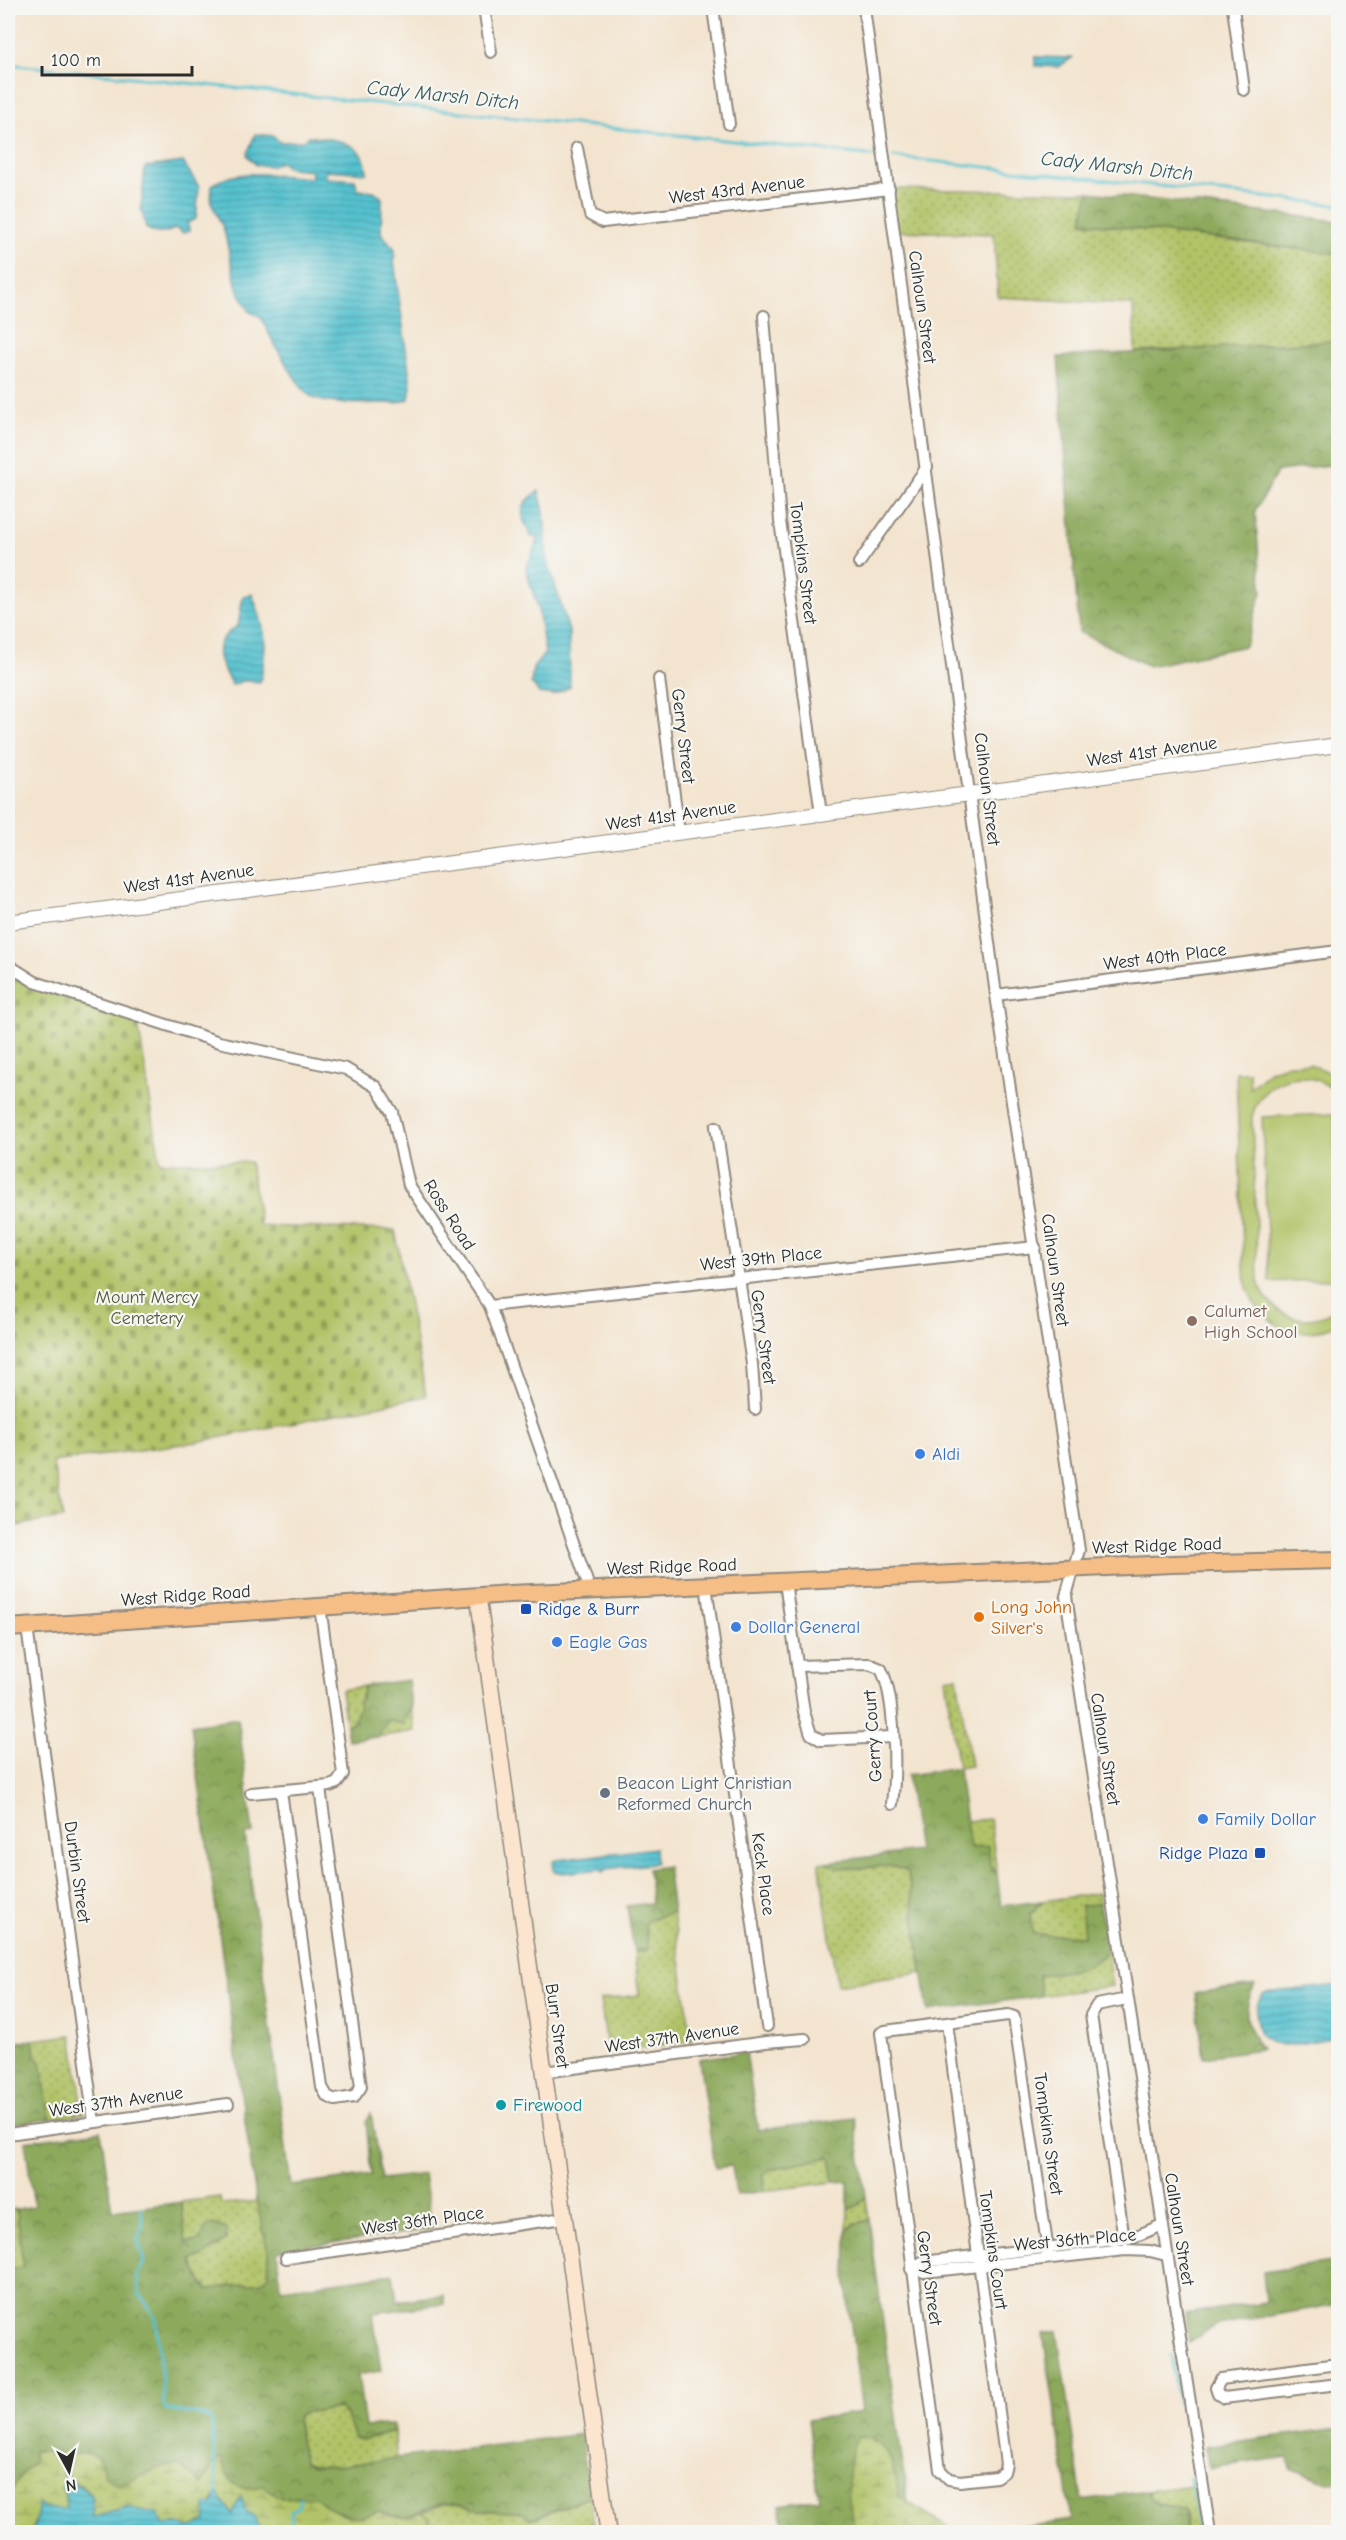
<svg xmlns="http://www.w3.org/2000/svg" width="1346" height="2540" font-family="'Comic Neue',sans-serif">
<defs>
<pattern id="grass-dots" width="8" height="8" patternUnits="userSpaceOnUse" patternTransform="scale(1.5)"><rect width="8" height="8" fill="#b1c367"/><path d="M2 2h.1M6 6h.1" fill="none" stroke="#909f55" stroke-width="1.8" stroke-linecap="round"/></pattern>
<pattern id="forest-crowns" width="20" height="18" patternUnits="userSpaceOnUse" patternTransform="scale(1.5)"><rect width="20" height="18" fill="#8ca95c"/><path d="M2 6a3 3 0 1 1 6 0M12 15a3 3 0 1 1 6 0" fill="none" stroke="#738a4c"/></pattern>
<pattern id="wetland-marsh" width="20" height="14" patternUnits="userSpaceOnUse" patternTransform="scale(1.5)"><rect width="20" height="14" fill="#b1c367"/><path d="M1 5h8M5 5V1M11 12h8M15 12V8" fill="none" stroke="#909f55"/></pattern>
<pattern id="cemetery-stones" width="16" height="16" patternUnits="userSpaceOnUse" patternTransform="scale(1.5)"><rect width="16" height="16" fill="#b1c367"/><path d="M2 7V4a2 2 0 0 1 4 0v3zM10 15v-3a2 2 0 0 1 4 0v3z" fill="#909f55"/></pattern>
<pattern id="water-rules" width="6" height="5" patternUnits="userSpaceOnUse" patternTransform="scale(1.5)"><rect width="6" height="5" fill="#55c1cf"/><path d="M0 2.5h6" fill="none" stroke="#479da8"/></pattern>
</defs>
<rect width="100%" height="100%" fill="#f6f6f2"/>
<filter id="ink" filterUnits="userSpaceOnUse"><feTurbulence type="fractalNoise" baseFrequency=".0167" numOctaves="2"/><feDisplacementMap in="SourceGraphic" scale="12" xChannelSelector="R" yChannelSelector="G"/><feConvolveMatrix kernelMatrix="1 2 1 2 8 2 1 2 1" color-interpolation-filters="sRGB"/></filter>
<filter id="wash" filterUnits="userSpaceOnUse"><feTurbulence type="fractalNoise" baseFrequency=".008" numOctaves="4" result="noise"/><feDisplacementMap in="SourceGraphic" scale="24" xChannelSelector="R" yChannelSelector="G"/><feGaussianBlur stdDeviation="1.35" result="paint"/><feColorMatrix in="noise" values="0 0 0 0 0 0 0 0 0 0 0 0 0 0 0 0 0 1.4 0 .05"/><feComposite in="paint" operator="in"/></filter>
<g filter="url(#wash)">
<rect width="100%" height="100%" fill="#f3e4cf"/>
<g fill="url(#grass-dots)" stroke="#6e7749" stroke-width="1.5">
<path d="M 889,189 L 1089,192 L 1082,222 L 1338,254 L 1338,341 L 1135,352 L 1133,305 L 998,297 L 994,234 L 895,231 Z"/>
<path d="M 957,1676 L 971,1766 L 958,1768 L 945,1678 Z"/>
<path d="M 364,1686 L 354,1722 L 346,1726 L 341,1690 Z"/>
<path d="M 411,1704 L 415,1731 L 377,1737 L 389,1720 L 407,1718 Z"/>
<path d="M 990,1819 L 997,1873 L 970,1849 L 966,1821 Z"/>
<path d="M 827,1862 C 849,1878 883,1857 908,1872 L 922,1973 L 837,1985 L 819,1863 Z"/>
<path d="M 1098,1893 L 1100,1904 L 1081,1906 L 1085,1936 L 1033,1934 L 1030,1914 L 1042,1901 Z"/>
<path d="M 673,1912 L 692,2041 L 608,2052 L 600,2000 L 639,1995 L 634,1952 L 644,1952 L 647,1933 L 645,1925 L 648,1919 Z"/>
<path d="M 1107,1950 L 1112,1986 L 1041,1996 L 1039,1975 C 1063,1971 1091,1972 1107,1950 Z"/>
<path d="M 72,2035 L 84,2114 L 50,2119 L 41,2062 L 35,2056 L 33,2040 Z"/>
<path d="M 824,2157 L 832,2159 L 834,2182 L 765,2191 L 764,2175 L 769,2170 Z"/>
<path d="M 220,2197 L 221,2204 L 259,2201 L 268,2252 L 269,2275 L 263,2282 L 209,2289 L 200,2280 L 192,2259 L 202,2257 L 226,2240 L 206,2227 L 199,2241 L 186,2243 L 181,2202 Z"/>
<path d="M 866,2197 L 869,2220 L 854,2224 L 847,2231 L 848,2209 L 857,2206 Z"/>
<path d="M 17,2209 L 23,2267 L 8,2270 L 8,2210 Z"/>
<path d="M 339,2408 L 346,2415 L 355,2438 L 363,2440 L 394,2431 L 397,2459 C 369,2462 331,2474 304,2462 L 297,2423 L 298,2416 L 308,2412 Z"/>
<path d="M 1194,2485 L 1201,2532 L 1186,2532 L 1187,2517 L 1182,2509 C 1168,2505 1152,2507 1147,2491 Z"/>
<path d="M 590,2497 L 595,2532 L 418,2532 L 431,2520 L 422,2512 L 444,2504 L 463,2504 L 479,2510 L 525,2512 L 535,2518 Z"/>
</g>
<g fill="url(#forest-crowns)" stroke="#5c6a44" stroke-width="1.5">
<path d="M 1089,192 L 1338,221 L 1338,254 L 1082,222 Z"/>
<path d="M 1338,327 L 1338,464 L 1278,471 L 1255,511 L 1262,592 L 1245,646 L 1149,666 L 1079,632 L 1058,357 L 1337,341 Z"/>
<path d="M 408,1680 L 411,1704 L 403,1725 L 388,1720 L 377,1737 L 348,1740 L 346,1726 L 354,1722 L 364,1686 Z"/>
<path d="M 238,1718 L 253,1833 L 245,1835 L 291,2186 L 371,2175 L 366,2121 L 371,2113 L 381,2179 L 424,2174 L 432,2229 L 277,2251 L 281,2289 L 393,2274 L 397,2301 L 443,2295 L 444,2304 L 373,2313 L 381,2371 L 358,2375 L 365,2427 L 393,2424 L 394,2431 L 363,2440 L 355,2438 L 346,2415 L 339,2408 L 308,2412 L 298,2416 L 297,2423 L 304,2462 L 313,2466 L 337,2466 L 581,2434 L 590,2497 L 530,2519 L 524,2512 C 510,2512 496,2512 482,2510 C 469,2509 459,2502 445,2504 C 414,2506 415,2528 378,2511 L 367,2518 L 352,2517 L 301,2496 L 282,2498 L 262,2486 C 235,2493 230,2483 221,2459 L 215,2461 L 202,2485 L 178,2465 L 119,2485 L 106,2478 L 99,2458 L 88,2453 C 70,2458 52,2451 33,2451 L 34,2462 L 22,2473 L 13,2489 L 8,2481 L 8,2270 L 23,2267 L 17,2209 L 34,2206 L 25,2141 L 101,2131 L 112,2211 L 181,2202 L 186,2243 L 199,2241 L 206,2227 L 213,2224 L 227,2229 L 226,2240 L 202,2257 L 192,2259 L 200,2280 L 209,2289 L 263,2282 L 269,2275 L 268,2252 L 256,2199 L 241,2093 L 191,1725 Z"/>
<path d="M 958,1768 L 970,1848 L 988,1846 L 991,1870 L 997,1873 L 1001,1906 L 1042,1901 L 1030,1914 L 1033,1934 L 1084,1936 L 1081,1905 L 1100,1904 L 1107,1950 C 1091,1972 1064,1971 1039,1975 L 1041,1996 L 928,2011 L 908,1872 C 883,1857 849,1878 827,1862 L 918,1851 L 907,1775 Z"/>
<path d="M 667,1866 L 673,1912 L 648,1920 L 645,1925 L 648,1950 L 634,1952 L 627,1906 L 652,1903 L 648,1869 Z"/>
<path d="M 1255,1985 C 1242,2009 1245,2027 1261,2049 L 1204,2057 L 1195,1993 Z"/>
<path d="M 33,2040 L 35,2056 L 41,2062 L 50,2119 L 8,2125 L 8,2043 Z"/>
<path d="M 746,2052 L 758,2130 L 855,2118 L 866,2197 L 857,2206 L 848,2209 L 848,2181 L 834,2182 L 830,2157 L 769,2170 L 764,2175 L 765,2191 L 736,2195 L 732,2166 L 715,2168 L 699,2059 Z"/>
<path d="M 869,2220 L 908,2503 L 899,2497 C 895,2471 891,2438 859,2437 C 843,2463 848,2504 856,2532 L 784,2532 L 780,2505 L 819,2499 L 808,2420 L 862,2412 L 846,2285 L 847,2231 L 855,2224 Z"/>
<path d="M 1338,2261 L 1338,2304 L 1217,2325 L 1189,2342 L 1185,2314 L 1266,2302 L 1263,2272 Z"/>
<path d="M 1057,2331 L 1082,2500 L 1147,2491 C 1152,2509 1171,2503 1185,2511 L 1186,2532 L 988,2532 L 1072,2520 L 1043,2334 Z"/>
<path d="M 1338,2428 L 1338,2482 L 1329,2483 L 1291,2468 L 1289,2457 L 1209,2468 L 1205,2446 Z"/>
</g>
<g fill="url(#wetland-marsh)" stroke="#6e7749" stroke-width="1.5">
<path d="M 858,2437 C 891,2438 895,2471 899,2497 L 957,2532 L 856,2532 C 847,2504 843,2463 858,2437 Z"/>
<path d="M 33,2451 C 52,2451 70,2458 88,2453 L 99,2458 L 106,2478 L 119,2485 L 161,2467 L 178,2465 L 202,2484 L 215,2461 L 221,2459 C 230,2483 235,2493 262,2486 L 282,2498 L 316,2497 C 331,2513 358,2524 378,2511 C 395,2519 404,2519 422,2512 L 431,2520 L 418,2532 L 361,2529 L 347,2532 L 262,2532 L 252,2514 L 248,2514 L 241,2497 L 233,2515 L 217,2493 L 206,2521 L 189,2528 L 177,2524 L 164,2525 L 140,2511 L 128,2508 L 93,2517 C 90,2509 95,2499 90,2493 C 82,2482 71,2485 61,2468 L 66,2507 L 63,2510 L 43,2508 L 34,2525 L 35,2530 L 8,2532 L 8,2481 L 13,2489 L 22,2473 L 34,2462 Z"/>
</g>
<path fill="url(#cemetery-stones)" stroke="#6e7749" stroke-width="1.5" d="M 8,973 L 41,989 L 138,1023 L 160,1162 L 250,1162 L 260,1226 L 395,1230 L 426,1396 L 197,1442 L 53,1462 L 63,1518 L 8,1527 Z"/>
<g fill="#b1c367" stroke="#6e7749" stroke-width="1.5">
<path d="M 1288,1064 L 1310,1064 L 1338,1076 L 1338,1095 C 1310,1063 1262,1076 1252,1117 L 1258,1281 C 1269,1317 1309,1331 1338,1307 L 1338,1323 C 1297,1347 1250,1320 1244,1274 L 1236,1072 L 1249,1072 L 1250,1088 L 1268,1072 Z"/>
<path d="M 1334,1114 L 1338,1279 L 1269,1282 L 1262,1117 Z"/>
</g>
<g fill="url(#water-rules)" stroke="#40767d" stroke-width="1.5">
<path d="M 1035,57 L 1072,58 L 1058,67 L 1035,66 Z"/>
<path d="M 255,134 L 274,136 L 279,142 L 303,141 L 309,136 C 334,139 366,141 367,173 L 326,170 L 326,178 L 355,180 L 358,190 L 374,191 L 382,198 L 381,233 L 395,249 L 394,261 L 411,386 L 409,399 L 397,403 C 376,402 327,408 310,396 C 298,388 267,332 261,317 L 250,312 L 237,288 L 224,230 L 211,202 L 212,185 C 239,166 280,176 311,178 L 312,171 L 287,167 L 280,162 L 272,166 L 256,165 L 247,155 Z"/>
<path d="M 183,162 L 199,187 L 196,219 L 187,223 L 190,231 L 183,233 L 175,228 C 164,235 157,235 146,228 L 141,208 L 145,167 Z"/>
<path d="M 539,491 L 544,512 L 547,559 L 569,631 L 570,687 L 553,695 L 539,693 L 531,683 L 533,668 L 545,653 L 538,609 L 526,569 L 539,537 L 532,537 C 519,516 517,505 539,491 Z"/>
<path d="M 252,594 C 267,632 268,643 260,682 L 243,681 L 232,685 C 217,660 209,642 238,626 L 243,596 Z"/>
<path d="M 655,1848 L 656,1862 L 652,1864 L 606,1869 L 603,1872 L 602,1869 L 562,1873 L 554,1871 L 553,1861 L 556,1860 Z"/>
<path d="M 1338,1985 L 1338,2037 C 1315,2039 1261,2060 1257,2023 C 1256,2010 1255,2004 1264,1993 Z"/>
<path d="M 62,2464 L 68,2466 L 67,2478 C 73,2486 86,2486 92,2496 L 93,2517 L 128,2508 L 157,2513 L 164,2525 L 177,2524 L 189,2528 L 206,2521 L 205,2505 L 214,2504 L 217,2492 L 232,2514 L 241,2496 L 248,2514 L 252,2514 L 263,2532 L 31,2532 L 34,2530 L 39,2504 L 43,2508 L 62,2510 L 66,2507 L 66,2495 L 61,2488 L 65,2483 Z"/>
</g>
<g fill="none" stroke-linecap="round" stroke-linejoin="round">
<g stroke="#55c1cf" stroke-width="3">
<path d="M 8,64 L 876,156"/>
<path d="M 893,157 L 1338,205"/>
<path d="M 140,2208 L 143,2222 L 138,2240 L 144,2262 L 137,2275 L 139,2293 L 156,2318 L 164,2405 L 166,2409 C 180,2414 204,2412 212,2421 L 217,2495"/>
<path d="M 1171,2355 L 1179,2402"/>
<path d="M 1190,2478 L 1199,2532"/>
<path d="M 292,2532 L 291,2511 L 298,2507 L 300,2498"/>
</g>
</g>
</g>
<g filter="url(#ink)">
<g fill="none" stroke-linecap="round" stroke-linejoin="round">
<defs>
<g id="minor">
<path d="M 484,8 L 491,52"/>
<path d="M 713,8 L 729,124"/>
<path d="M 864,8 L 996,995 L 1079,1550 L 1066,1596 L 1210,2532"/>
<path d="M 1233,8 L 1244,90"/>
<path d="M 577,148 L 590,215 L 603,222 L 889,189"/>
<path d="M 764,316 L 780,521 L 821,814"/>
<path d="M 859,563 L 927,467"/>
<path d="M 659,679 L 679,833"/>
<path d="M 8,965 L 35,982 L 219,1042 L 346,1069 L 376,1087 L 392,1112 L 409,1185 L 490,1306 L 590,1590"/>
<path d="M 996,995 L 1338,951"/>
<path d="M 716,1127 L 752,1364 L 755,1409"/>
<path d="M 490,1306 L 1035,1247"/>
<path d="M 785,1582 L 804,1712 L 811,1734 L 821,1740 L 892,1737"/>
<path d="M 706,1585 L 767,2026"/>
<path d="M 27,1627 L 94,2122"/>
<path d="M 797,1666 L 869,1664 L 881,1669 C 896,1698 896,1773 892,1804"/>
<path d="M 281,1791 L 322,2087 L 327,2096 L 335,2100 L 354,2097 L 361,2087 L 320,1788"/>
<path d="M 251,1793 L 330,1786 L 337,1783 L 343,1774 L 320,1606"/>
<path d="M 947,2023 L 1006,2464 L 1004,2472 L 996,2477 L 960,2481 L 949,2479 L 940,2470 L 881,2033 L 885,2031 L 1008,2015 L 1014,2017 L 1049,2258"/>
<path d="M 544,2072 L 766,2042 L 805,2039"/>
<path d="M 8,2134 L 228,2104"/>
<path d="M 1124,2239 L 1091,2015 L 1097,2005 L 1127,1999"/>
<path d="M 286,2258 L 564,2218"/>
<path d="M 911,2269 L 924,2272 L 1125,2250 L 1150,2251 L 1166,2255"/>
<path d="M 916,2269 L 922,2262 L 1132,2238 L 1162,2225"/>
<path d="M 1338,2364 L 1221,2379 L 1216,2388 L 1218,2394 L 1224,2398 L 1338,2384"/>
</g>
<path id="tertiary" d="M 8,922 L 1338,745"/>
<path id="secondary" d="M 478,1596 L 608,2532"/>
<path id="primary" d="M 8,1628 L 510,1594 L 1172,1564 L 1338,1560"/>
</defs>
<use href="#minor" stroke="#8f887d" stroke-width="14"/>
<use href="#tertiary" stroke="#8f887d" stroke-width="16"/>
<use href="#secondary" stroke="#8f887d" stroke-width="18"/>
<use href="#primary" stroke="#8f887d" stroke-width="20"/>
<use href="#minor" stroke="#fff" stroke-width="10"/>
<use href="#tertiary" stroke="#fff" stroke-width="14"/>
<use href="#secondary" stroke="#fbe5cf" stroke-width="15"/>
<use href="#primary" stroke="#f6be87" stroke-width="16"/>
</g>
</g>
<circle fill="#8d6e63" stroke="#f6f6f2" stroke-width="2" cx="1192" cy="1321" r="6"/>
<g fill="#3f7fe0" stroke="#f6f6f2" stroke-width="2">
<circle cx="920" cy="1454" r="6"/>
<circle cx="736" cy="1627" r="6"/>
<circle cx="557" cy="1642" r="6"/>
<circle cx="1203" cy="1819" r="6"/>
</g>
<g fill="#1a4fb4" stroke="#f6f6f2" stroke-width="2">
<rect x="520" y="1603" width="12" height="12" rx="3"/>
<rect x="1254" y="1847" width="12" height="12" rx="3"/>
</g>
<circle fill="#e8710a" stroke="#f6f6f2" stroke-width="2" cx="979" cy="1617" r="6"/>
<circle fill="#6b7280" stroke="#f6f6f2" stroke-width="2" cx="605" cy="1793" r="6"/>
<circle fill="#0f9aa8" stroke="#f6f6f2" stroke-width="2" cx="501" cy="2105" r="6"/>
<g text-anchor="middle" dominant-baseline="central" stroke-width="4.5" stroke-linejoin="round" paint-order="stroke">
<g font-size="18" fill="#2b2b2b" stroke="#f6f6f2">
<text transform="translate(737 190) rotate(-7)">West 43rd Avenue</text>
<text transform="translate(922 307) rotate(82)">Calhoun Street</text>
<text transform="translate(803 563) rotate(83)">Tompkins Street</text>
<text transform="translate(683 736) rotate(83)">Gerry Street</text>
<text transform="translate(1152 752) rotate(-8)">West 41st Avenue</text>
<text transform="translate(987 789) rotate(83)">Calhoun Street</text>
<text transform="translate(671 816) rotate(-8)">West 41st Avenue</text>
<text transform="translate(189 879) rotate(-8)">West 41st Avenue</text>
<text transform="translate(1165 957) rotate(-7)">West 40th Place</text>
<text transform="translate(449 1215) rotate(57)">Ross Road</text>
<text transform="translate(761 1259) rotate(-6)">West 39th Place</text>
<text transform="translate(1055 1270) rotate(82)">Calhoun Street</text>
<text transform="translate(763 1337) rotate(82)">Gerry Street</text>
<text transform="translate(1157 1546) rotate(-2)">West Ridge Road</text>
<text transform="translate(672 1567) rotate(-2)">West Ridge Road</text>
<text transform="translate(186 1596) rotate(-4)">West Ridge Road</text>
<text transform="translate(873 1736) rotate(-94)">Gerry Court</text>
<text transform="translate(1105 1749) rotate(81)">Calhoun Street</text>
<text transform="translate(77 1872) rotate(82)">Durbin Street</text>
<text transform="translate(763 1874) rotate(82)">Keck Place</text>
<text transform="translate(557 2026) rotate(82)">Burr Street</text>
<text transform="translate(672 2038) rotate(-8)">West 37th Avenue</text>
<text transform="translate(116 2102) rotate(-8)">West 37th Avenue</text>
<text transform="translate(1048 2134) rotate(82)">Tompkins Street</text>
<text transform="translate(423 2221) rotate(-8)">West 36th Place</text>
<text transform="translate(1179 2229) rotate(81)">Calhoun Street</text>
<text transform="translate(1075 2240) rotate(-5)">West 36th Place</text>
<text transform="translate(993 2250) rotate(82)">Tompkins Court</text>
<text transform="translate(929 2278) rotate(82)">Gerry Street</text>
</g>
<g font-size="18" fill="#53593d" stroke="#f6f6f2">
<text x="147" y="1297">Mount Mercy<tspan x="147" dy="21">Cemetery</tspan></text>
</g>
<g font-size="18" fill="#785e54" stroke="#f6f6f2" text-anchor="start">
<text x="1204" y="1311">Calumet<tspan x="1204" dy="21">High School</tspan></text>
</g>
<g font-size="18" fill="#366cbe" stroke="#f6f6f2" text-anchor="start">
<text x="932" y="1454">Aldi</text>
<text x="748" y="1627">Dollar General</text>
<text x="569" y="1642">Eagle Gas</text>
<text x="1215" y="1819">Family Dollar</text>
</g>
<g font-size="18" fill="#c56008" stroke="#f6f6f2" text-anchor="start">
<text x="991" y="1607">Long John<tspan x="991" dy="21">Silver's</tspan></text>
</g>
<g font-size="18" fill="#164399" stroke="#f6f6f2" text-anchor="start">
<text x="538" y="1609">Ridge &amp; Burr</text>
<text x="1248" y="1853" text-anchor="end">Ridge Plaza</text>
</g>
<g font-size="18" fill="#5b616d" stroke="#f6f6f2" text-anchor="start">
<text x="617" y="1783">Beacon Light Christian<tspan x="617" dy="21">Reformed Church</tspan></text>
</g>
<g font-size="18" fill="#0d838f" stroke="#f6f6f2" text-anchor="start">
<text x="513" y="2105">Firewood</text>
</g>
<g font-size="20" font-style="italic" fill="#38585c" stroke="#f6f6f2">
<text transform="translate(443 95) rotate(6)">Cady Marsh Ditch</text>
<text transform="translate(1117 166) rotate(6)">Cady Marsh Ditch</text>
</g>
</g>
<rect width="1346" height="2540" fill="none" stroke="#f6f6f2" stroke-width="30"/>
<g transform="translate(69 2471) rotate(172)" stroke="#f6f6f2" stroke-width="4.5" paint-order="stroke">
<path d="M0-4.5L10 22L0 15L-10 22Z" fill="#2b2b2b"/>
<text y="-9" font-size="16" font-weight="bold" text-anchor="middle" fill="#2b2b2b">N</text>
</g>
<path d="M42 66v9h150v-9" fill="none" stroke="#2b2b2b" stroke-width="3"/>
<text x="51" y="66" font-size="18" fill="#2b2b2b" stroke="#f6f6f2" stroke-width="4.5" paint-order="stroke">100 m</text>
</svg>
